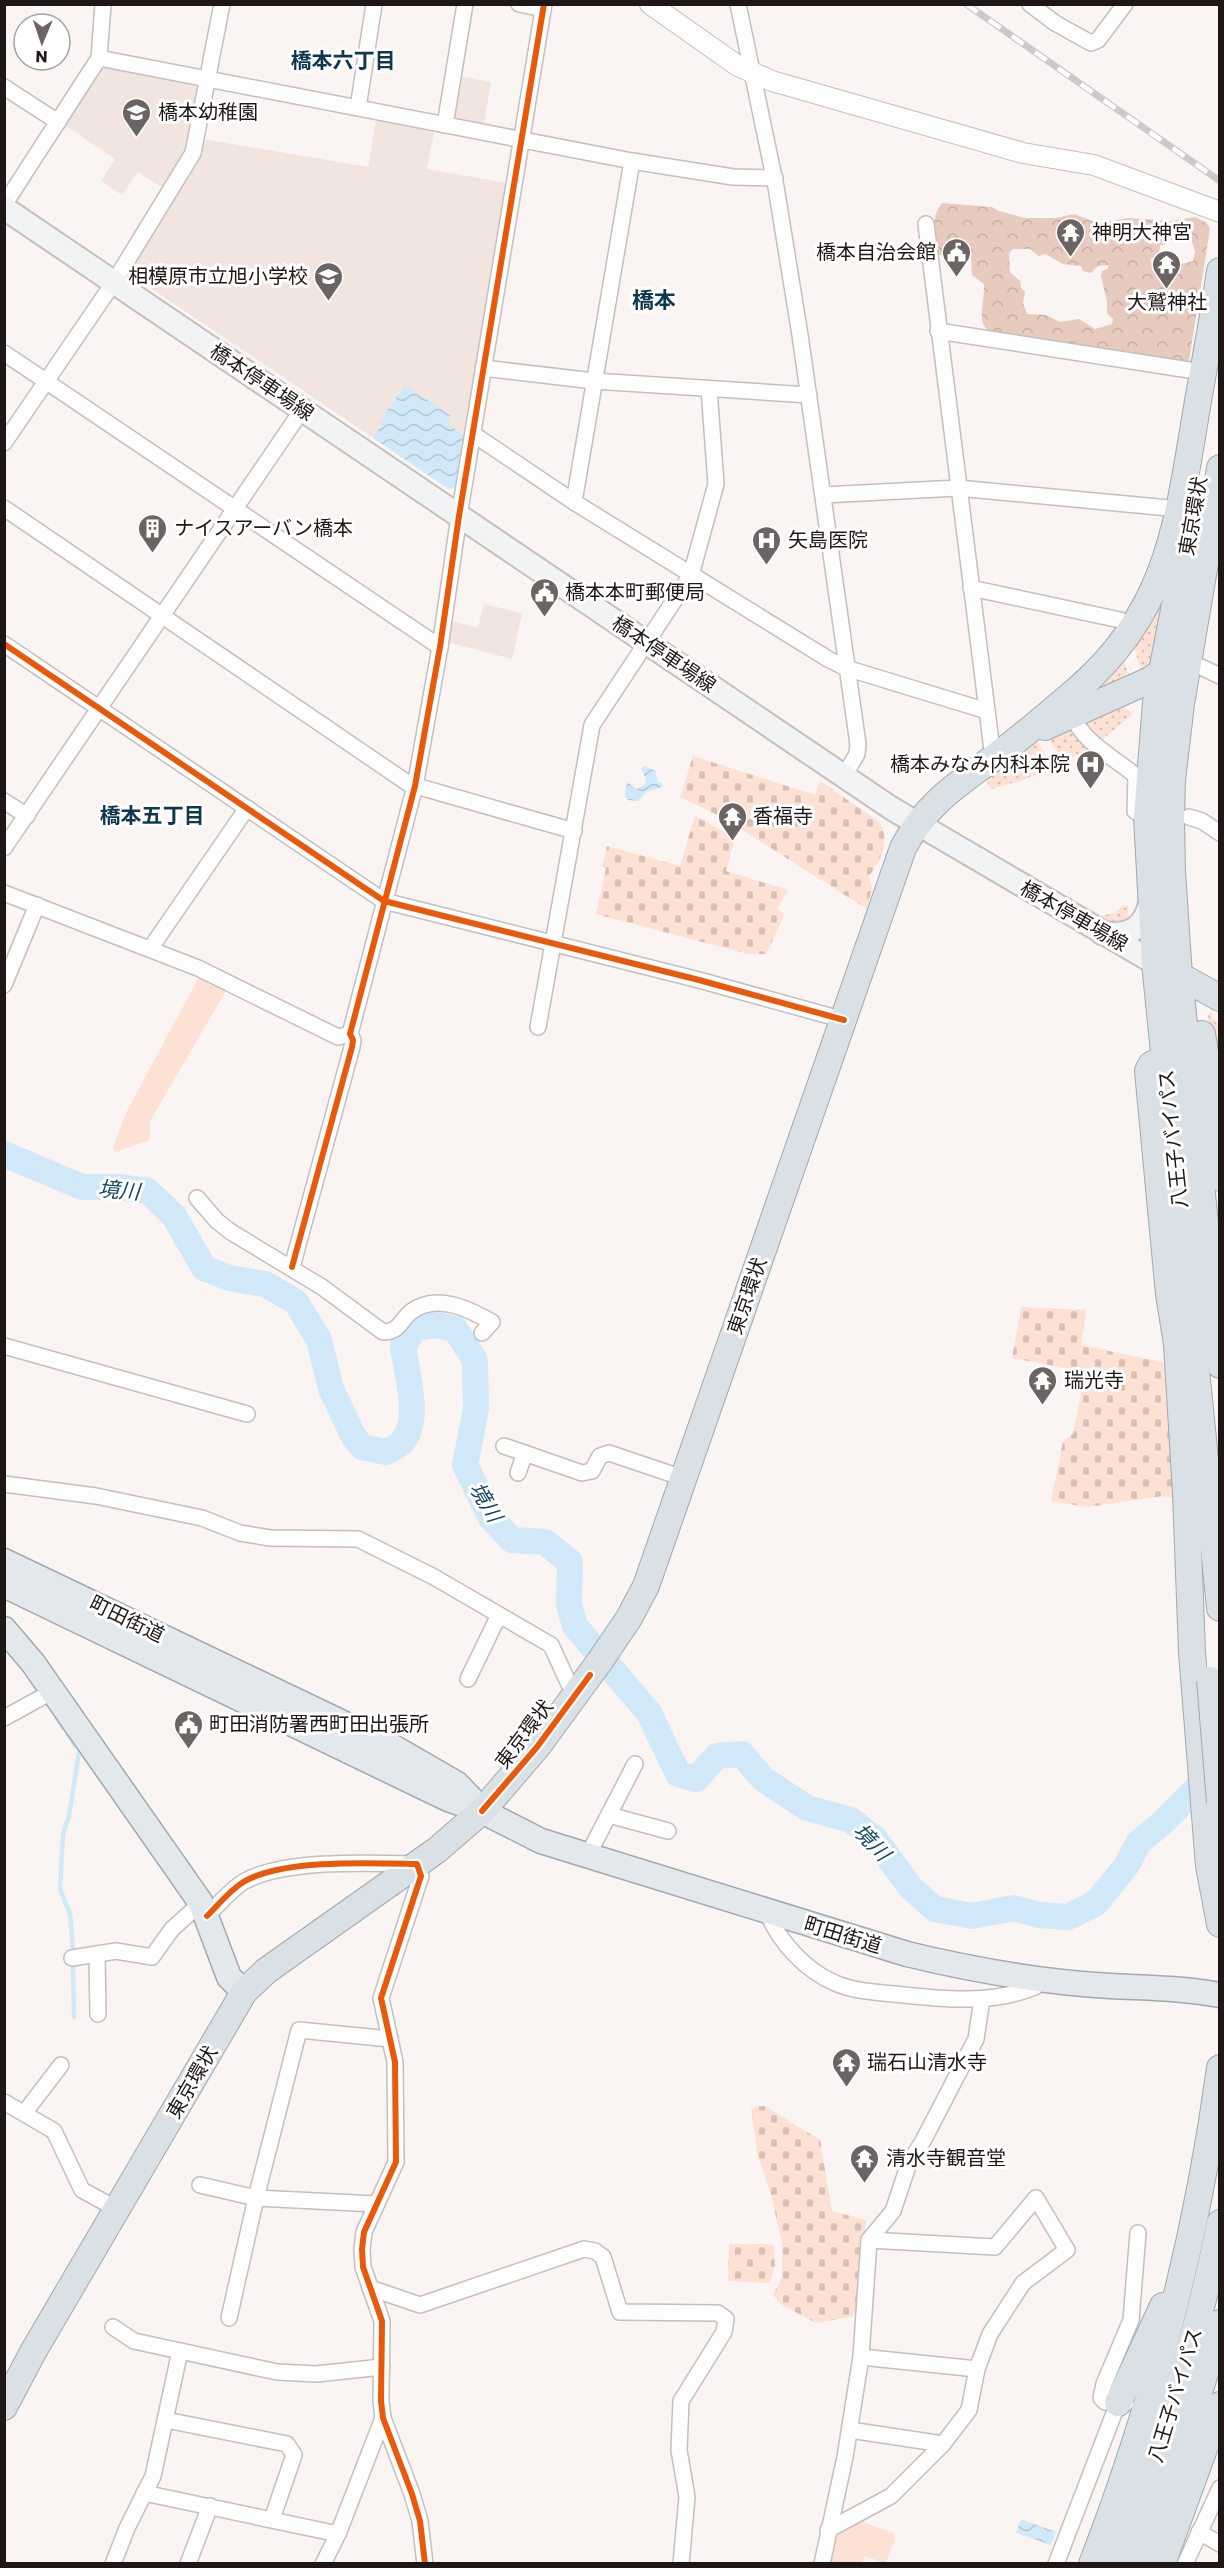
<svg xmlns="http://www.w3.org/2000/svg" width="1224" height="2568" font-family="Poppins,'Noto Sans JP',sans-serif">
<defs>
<pattern id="grass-dots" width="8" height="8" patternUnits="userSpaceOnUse" patternTransform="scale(1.5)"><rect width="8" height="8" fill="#fce1d4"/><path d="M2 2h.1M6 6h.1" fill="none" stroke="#d8c0b5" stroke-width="1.8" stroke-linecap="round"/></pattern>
<pattern id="forest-crowns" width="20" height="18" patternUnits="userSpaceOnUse" patternTransform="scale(1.5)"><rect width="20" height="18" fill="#e7cbbe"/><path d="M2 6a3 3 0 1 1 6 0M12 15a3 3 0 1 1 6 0" fill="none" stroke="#c6aea2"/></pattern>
<pattern id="cemetery-stones" width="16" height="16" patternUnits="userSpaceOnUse" patternTransform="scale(1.5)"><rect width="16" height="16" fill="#fce1d4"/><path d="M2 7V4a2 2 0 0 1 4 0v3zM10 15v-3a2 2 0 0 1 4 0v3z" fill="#d8c0b5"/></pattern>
<pattern id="water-waves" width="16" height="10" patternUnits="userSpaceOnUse" patternTransform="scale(1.5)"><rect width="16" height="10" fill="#d1e8f8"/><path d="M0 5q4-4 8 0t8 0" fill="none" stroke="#b3c6d4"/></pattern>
</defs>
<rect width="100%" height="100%" fill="#faf4f2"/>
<g fill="#f2e4df">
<path d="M 102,66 L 196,86 L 198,90 L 186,152 L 163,188 L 138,172 L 122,195 L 101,181 L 115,159 L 65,125 Z"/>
<path d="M 458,76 L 491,82 L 483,128 L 451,119 Z"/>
<path d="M 377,115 L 435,127 L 427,169 L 506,183 L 465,436 L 455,487 L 449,489 L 127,272 L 202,139 L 368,167 Z"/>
<path d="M 484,604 L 522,613 L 512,659 L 447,642 L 451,621 L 478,628 Z"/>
</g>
<g fill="url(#grass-dots)">
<path d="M 1170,570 L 1152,664 L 1142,673 L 1132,641 Z"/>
<path d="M 1122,655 L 1131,681 L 1057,715 Z"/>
<path d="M 1118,703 L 1133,714 L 1099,742 L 1082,724 Z"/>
<path d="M 1070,728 L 1088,749 L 1067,760 L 1059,755 L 1047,735 Z"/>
<path d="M 1036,740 L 1053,767 L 1020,781 L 991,789 L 983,775 Z"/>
<path d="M 1124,905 L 1128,905 L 1129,922 L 1113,926 L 1097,917 L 1114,913 Z"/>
<path d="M 1211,1012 L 1213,1019 L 1219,1025 L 1219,1071 L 1211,1047 L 1208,1015 Z"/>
</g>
<path fill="url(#forest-crowns)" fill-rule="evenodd" d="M 942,203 L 992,207 L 999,211 L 1025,218 L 1056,218 L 1074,214 L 1098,223 L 1128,218 L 1173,221 L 1195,217 L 1207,223 L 1210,229 L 1188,367 L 993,334 C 974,324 985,303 984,284 L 972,275 L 971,256 L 966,250 L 959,249 L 956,244 L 950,246 L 947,254 L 944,256 L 937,254 C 934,236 930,218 942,203 ZM 1191,239 L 1195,251 L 1193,261 L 1172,266 L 1162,261 L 1151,263 L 1151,259 L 1159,255 L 1160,245 L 1165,245 L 1165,240 ZM 1013,249 L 1030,249 L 1039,256 L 1045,254 L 1063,264 L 1081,266 L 1083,271 L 1091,273 L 1098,266 L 1108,265 L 1108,268 L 1102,271 L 1101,276 L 1107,302 L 1107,313 L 1113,319 L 1112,324 L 1095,329 L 1079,319 L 1060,322 L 1046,315 L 1027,314 L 1023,303 L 1025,292 L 1021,288 L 1020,281 L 1010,272 L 1009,254 Z"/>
<g fill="url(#cemetery-stones)">
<path d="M 693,756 L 815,795 L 820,781 L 878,821 C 892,840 881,859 869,876 L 872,888 L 867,909 L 739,828 L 740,826 L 680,797 Z"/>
<path d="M 695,816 L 735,838 L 726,871 L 788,890 L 777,909 L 785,914 L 766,954 L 748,954 L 596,914 L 606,868 L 602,867 L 607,846 L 680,866 Z"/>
<path d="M 1021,1307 L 1086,1310 L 1081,1345 L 1166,1363 L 1175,1498 L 1163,1496 L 1087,1507 L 1051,1501 L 1063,1441 L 1073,1434 L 1081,1392 L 1077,1388 L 1080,1371 L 1012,1358 Z"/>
<path d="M 765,2106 L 820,2140 L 832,2211 L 866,2220 L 856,2316 L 816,2323 L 782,2305 L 773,2295 L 782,2278 L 782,2243 L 771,2195 L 757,2153 L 751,2107 Z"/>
<path d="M 729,2244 L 770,2244 L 774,2246 L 775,2267 L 770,2283 L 728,2281 Z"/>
</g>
<g fill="#fce1d4">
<path d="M 199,977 L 228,987 L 150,1121 L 150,1140 L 115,1152 L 113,1147 L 126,1113 Z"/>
<path d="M 861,2521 L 893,2533 L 895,2539 L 886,2562 L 884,2563 L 865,2556 L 862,2563 L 831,2564 L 838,2532 Z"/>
</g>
<g fill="url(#water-waves)">
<path d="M 405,385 L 450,415 L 448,424 L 465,436 L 455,487 L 449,489 L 373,438 L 382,425 L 379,423 Z"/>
<path d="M 645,766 L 656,771 L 657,781 L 663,784 L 662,787 L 646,792 L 639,801 L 627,800 L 625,794 L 627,782 L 637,789 L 645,784 L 646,780 L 641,768 Z"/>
<path d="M 1021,2519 L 1056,2532 L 1051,2545 L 1016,2533 Z"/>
</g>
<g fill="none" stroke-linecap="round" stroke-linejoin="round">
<g stroke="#d1e8f8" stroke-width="4.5">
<path d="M 55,1715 L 63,1728"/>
<path d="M 67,1733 L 75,1746"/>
<path d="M 73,1950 L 70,1914 L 60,1889 L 63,1834 L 69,1816 L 79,1752"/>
<path d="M 73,1966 L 74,2017"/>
</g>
<path stroke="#d1e8f8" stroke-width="26" d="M 4,1154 L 82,1187 L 117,1187 L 148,1191 L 174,1216 L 204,1268 L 229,1278 L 265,1284 L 296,1302 L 319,1340 L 331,1389 L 354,1437 L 362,1447 L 386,1452 C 392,1449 398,1447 402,1442 C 422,1421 406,1372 403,1346 L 415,1328 L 436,1325 L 455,1329 L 475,1360 L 476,1409 L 465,1465 L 491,1518 L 512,1540 L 545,1542 L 570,1562 L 569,1604 L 575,1626 L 649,1713 L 678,1774 L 696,1779 L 717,1756 L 742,1754 L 763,1779 L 807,1808 L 851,1820 L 875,1839 L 911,1888 L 935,1909 L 972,1916 L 1014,1908 L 1039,1915 L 1068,1917 L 1096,1903 L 1126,1866 L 1139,1842 L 1160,1825 L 1215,1770"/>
<defs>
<g id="minor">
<path d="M 519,4 L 543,9"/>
<path d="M 738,4 L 776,187 L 800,335 L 858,744 L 857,754 L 844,776"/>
<path d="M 1030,4 L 1055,23 L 1091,43 L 1098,40 L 1125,4"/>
<path d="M 99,58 L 632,161 L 733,177 L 775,178"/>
<path d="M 4,87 L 58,122"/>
<path d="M 358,108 L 374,4"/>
<path d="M 445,125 L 465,4"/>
<path d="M 4,205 L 99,58 L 103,4"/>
<path d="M 926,224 L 993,758"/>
<path d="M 938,331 L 1202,372"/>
<path d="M 4,353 L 440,647"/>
<path d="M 483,368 L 594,381 L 809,395"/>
<path d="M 473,434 L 574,502 L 828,659 L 846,668 L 987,711"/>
<path d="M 4,443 L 114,282 L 193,153 L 222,4"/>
<path d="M 823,495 L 958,488 L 1179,509"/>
<path d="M 574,502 L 632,161"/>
<path d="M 4,508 L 409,784 L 574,831"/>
<path d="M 971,588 L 1120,620 L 1133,627"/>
<path d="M 4,644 L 384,901 L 699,980 L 844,1020"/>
<path d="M 1201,667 L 1220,676"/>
<path d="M 1072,715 C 1085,745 1113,756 1136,776 L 1135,811 L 1147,817"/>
<path d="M 4,801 L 27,816"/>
<path d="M 1189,817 L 1202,821 L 1220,833"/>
<path d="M 4,848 L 302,410"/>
<path d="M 4,893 L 198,968 L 338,1037 L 350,1034"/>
<path d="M 150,949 L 247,808"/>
<path d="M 4,985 L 37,905"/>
<path d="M 538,1027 L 592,725 L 691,575 L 716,484 L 709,389"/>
<path d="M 197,1198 L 217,1221 L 231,1232 L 322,1287 L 383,1332 C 400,1332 400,1320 412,1311 C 437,1293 469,1309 492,1322 L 482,1333"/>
<path d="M 292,1267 L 352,1047 L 353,1040 L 350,1034 L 415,786 L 440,647 L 459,516 L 544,4"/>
<path d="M 4,1346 L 247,1414"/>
<path d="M 504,1446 L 582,1473 L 592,1471 L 600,1456 L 609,1453 L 683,1478"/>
<path d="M 518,1473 L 525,1453"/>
<path d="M 4,1484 L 96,1496 L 202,1518 L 240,1533 L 270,1538 L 358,1539 L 434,1577 L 551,1645 L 574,1695"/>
<path d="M 468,1679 L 499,1615"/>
<path d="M 4,1718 L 44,1696 L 51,1690"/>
<path d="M 609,1815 L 668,1831"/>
<path d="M 588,1855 L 635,1764"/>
<path d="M 767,1911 C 777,1940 806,1971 835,1983 C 853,1991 874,1992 894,1994 C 941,1999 990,2005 1035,1987 L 1037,1977"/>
<path d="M 207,1916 C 219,1904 231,1889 245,1881 C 285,1859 371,1863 417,1864 L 421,1876 L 381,1998 L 395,2062 L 396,2162 L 364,2232 L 362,2249 L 363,2267 L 382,2321 L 381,2401 L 383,2418 L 412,2494 L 420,2521 L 425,2564"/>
<path d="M 97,1954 L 98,2014"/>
<path d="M 72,1958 L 116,1951 L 152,1957 L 172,1929 L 201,1903"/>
<path d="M 4,2102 L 54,2131 L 82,2190 L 117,2209"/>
<path d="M 25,2112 L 61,2065"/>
<path d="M 200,2185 L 256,2198 L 376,2204"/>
<path d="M 370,2288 L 420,2305 L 584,2249 L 595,2251 L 603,2257 L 620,2312 L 718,2313 L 726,2319 L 724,2332 L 681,2401 L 679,2450 L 687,2497 L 681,2564"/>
<path d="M 229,2318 L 256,2198 L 299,2030 L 390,2039"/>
<path d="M 113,2327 L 134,2341 L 277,2372 L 316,2374 L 382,2367"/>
<path d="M 861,2357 L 977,2369"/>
<path d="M 1126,2403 L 1105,2402 L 1101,2398 L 1104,2384 L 1131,2320 L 1138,2233"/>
<path d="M 166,2420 L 287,2444 L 294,2455 L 272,2519"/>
<path d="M 850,2430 L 943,2444"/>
<path d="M 144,2493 L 338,2534"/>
<path d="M 828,2530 L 891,2496 L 943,2444 L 969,2410 L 977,2369 L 990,2334 L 1023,2283 L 1067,2250 L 1036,2198 L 995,2247 L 869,2240"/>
<path d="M 1199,2532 L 1220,2544"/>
<path d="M 113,2564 L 127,2528 L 153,2476 L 180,2351"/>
<path d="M 188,2564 L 210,2506"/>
<path d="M 323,2564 L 338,2534 L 383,2418"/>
<path d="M 822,2564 L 845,2457 L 861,2357 L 869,2240 L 893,2211 L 909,2163 L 923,2141 L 976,2039 L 982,1999"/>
<path d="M 1056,2564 L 1118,2403"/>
<path d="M 1185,2564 L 1220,2488"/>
</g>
<path id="tertiary" d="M 650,4 L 738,66 L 772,81 L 1023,153 L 1094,165 L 1220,212"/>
<g id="secondary">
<path d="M 4,208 L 891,808 L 1155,963"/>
<path d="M 1102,933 C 1131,937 1145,928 1151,900"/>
</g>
<g id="primary">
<path d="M 4,1561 L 393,1747 L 457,1784 L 481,1809"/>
<path d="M 4,1585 L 448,1799 L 482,1811 L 541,1841 L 907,1954 C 973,1970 1042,1982 1110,1986 C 1147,1988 1183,1988 1220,1995"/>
<path d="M 4,1629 L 33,1663 L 201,1903 L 229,1977 L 244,1992"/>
</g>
<g id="trunk">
<path d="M 1220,468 L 1213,516 L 1181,704 L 1172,780 L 1171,818 L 1172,871 L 1179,976 L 1220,1365"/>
<path d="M 1190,528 L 1156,702 L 1147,817 L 1155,963 L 1220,1608"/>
<path d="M 1045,727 L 1150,680 L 1163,671"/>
<path d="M 1169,970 L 1220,998"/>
<path d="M 1202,1034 L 1212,1096 L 1220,1178"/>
<path d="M 1165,1058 L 1151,1065 L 1148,1071 L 1169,1294 L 1177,1344 L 1186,1494 L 1192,1652 L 1209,1866 L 1220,1924"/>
<path d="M 1118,2403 L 1163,2306"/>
<path d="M 4,2407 L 33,2352 L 244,1992 L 266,1971 L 437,1850 L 482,1811 L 537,1747 L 600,1661 L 629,1618 L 646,1586 L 903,848 C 930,796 969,778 1013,743 C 1036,725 1058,706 1079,688 C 1167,611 1177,527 1195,419 C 1203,370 1213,321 1220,271"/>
<path d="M 1092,2564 C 1154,2404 1197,2238 1220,2068"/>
<path d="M 1116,2564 C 1161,2453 1197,2340 1220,2223"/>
<path d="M 1139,2564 L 1182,2449 L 1220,2323"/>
<path d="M 1162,2564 L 1220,2405"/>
</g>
</defs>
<use href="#minor" stroke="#c5bfbd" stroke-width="18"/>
<use href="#tertiary" stroke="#c5bfbd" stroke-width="22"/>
<use href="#secondary" stroke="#c5bfbd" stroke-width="26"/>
<use href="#primary" stroke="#a0a9af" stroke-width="27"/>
<use href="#trunk" stroke="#a0a9af" stroke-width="28"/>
<use href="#minor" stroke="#fefdfd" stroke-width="15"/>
<use href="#tertiary" stroke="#fefdfd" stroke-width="20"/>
<use href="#secondary" stroke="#f1f3f5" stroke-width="22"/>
<use href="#primary" stroke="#e2e8ec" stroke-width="24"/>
<use href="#trunk" stroke="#d9e1e6" stroke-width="26"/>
<defs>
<path id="rail" d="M 966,4 L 1220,181"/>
</defs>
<use href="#rail" stroke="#cbcac9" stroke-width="7"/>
<use href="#rail" stroke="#fff" stroke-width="4.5" stroke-dasharray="14" stroke-linecap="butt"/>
<defs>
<path id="trunk-bridge" d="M 1210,1680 L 1220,1802"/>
</defs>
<use href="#trunk-bridge" stroke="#a0a9af" stroke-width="28" stroke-linecap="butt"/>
<use href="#trunk-bridge" stroke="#d9e1e6" stroke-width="26"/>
<defs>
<g id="cycleway">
<path d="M 4,644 L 384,901 L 699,980 L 844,1020"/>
<path d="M 292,1267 L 352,1047 L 353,1040 L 350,1034 L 415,786 L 440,647 L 459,516 L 544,4"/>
<path d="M 482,1811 L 537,1747 L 590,1675"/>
<path d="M 207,1916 C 219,1904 231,1889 245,1881 C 285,1859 371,1863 417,1864 L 421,1876 L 381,1998 L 395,2062 L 396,2162 L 364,2232 L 362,2249 L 363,2267 L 382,2321 L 381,2401 L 383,2418 L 412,2494 L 420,2521 L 425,2564"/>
</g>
</defs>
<use href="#cycleway" stroke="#fff" stroke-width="10"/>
<use href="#cycleway" stroke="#e8590c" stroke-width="6"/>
</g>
<defs>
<symbol id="school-pin" viewBox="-11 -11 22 30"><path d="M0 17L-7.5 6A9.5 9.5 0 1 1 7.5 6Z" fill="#6b6462" stroke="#fff"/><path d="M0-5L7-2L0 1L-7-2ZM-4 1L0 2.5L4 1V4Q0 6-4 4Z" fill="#fff"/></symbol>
<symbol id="temple-pin" viewBox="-11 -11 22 30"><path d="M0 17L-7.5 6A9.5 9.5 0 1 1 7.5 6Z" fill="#6b6462" stroke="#fff"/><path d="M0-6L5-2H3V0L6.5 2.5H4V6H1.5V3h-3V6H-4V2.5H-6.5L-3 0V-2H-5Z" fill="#fff"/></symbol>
<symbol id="civic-pin" viewBox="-11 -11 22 30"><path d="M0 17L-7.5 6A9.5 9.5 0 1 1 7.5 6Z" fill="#6b6462" stroke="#fff"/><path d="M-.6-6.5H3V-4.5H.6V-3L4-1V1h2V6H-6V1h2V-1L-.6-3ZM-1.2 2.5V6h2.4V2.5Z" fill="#fff"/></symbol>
<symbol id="building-pin" viewBox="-11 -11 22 30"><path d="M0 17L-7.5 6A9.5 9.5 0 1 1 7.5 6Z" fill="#6b6462" stroke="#fff"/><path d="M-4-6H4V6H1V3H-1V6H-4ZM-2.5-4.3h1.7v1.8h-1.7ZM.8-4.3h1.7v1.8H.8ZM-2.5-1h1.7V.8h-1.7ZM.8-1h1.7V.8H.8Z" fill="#fff"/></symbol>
<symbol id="hospital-pin" viewBox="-11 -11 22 30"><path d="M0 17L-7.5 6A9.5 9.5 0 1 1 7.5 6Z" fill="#6b6462" stroke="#fff"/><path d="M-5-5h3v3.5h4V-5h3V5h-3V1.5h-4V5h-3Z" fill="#fff"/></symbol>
</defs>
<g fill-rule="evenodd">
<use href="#school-pin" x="120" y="96" width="33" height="45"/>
<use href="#temple-pin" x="1054" y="216" width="33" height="45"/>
<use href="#civic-pin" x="940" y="236" width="33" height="45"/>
<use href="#temple-pin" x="1150" y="248" width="33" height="45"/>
<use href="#school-pin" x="312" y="260" width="33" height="45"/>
<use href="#building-pin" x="136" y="512" width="33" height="45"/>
<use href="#hospital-pin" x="750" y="524" width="33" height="45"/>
<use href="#civic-pin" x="528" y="576" width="33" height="45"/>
<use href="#hospital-pin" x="1074" y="748" width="33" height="45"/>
<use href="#temple-pin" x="716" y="800" width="33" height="45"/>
<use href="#temple-pin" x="1026" y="1364" width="33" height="45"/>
<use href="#civic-pin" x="172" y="1708" width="33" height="45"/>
<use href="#temple-pin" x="830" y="2046" width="33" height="45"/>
<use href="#temple-pin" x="848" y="2142" width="33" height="45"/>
</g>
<g text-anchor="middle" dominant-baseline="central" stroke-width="6" stroke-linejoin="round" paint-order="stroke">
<g font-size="20" fill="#1e1715" stroke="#fff" text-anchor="start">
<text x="158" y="112">橋本幼稚園</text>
<text x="1092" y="232">神明大神宮</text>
<text x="936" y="252" text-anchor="end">橋本自治会館</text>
<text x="308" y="276" text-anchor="end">相模原市立旭小学校</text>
<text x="1167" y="302" text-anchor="middle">大鷲神社</text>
<text x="174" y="528">ナイスアーバン橋本</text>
<text x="788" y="540">矢島医院</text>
<text x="565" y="592">橋本本町郵便局</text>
<text x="1070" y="764" text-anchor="end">橋本みなみ内科本院</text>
<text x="753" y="816">香福寺</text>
<text x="1064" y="1380">瑞光寺</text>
<text x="209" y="1724">町田消防署西町田出張所</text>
<text x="867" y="2062">瑞石山清水寺</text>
<text x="886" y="2158">清水寺観音堂</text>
</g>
<g font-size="20" fill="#1e1715" stroke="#fff">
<text transform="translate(262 382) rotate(34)">橋本停車場線</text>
<text transform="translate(1193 516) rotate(-80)">東京環状</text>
<text transform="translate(664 654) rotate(34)">橋本停車場線</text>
<text transform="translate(1074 916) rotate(30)">橋本停車場線</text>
<text transform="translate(1173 1139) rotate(-96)">八王子バイパス</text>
<text transform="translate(747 1296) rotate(-71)">東京環状</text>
<text transform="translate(127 1619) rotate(26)">町田街道</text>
<text transform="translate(524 1734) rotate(-53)">東京環状</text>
<text transform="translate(843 1935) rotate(17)">町田街道</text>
<text transform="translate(192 2082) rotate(-60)">東京環状</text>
<text transform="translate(1175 2395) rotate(-73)">八王子バイパス</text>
</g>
<g font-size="21" font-weight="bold" fill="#0f384e" stroke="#fff">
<text x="343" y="60">橋本六丁目</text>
<text x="152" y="815">橋本五丁目</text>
</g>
<g font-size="21" font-style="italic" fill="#104663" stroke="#fff">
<text transform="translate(119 1190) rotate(5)">境川</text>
<text transform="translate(486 1502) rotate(59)">境川</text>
<text transform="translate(872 1842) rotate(46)">境川</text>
</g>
<g font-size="22" font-weight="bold" fill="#0f384e" stroke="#fff">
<text x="654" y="300">橋本</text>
</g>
</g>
<rect width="1224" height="2568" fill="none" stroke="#1e1715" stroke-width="12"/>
<g transform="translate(42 42) rotate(182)"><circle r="28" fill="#ffffff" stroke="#a5a2a1" stroke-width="1.5"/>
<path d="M0-4.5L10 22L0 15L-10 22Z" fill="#6b6462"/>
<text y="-9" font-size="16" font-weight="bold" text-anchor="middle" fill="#1e1715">N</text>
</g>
</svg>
